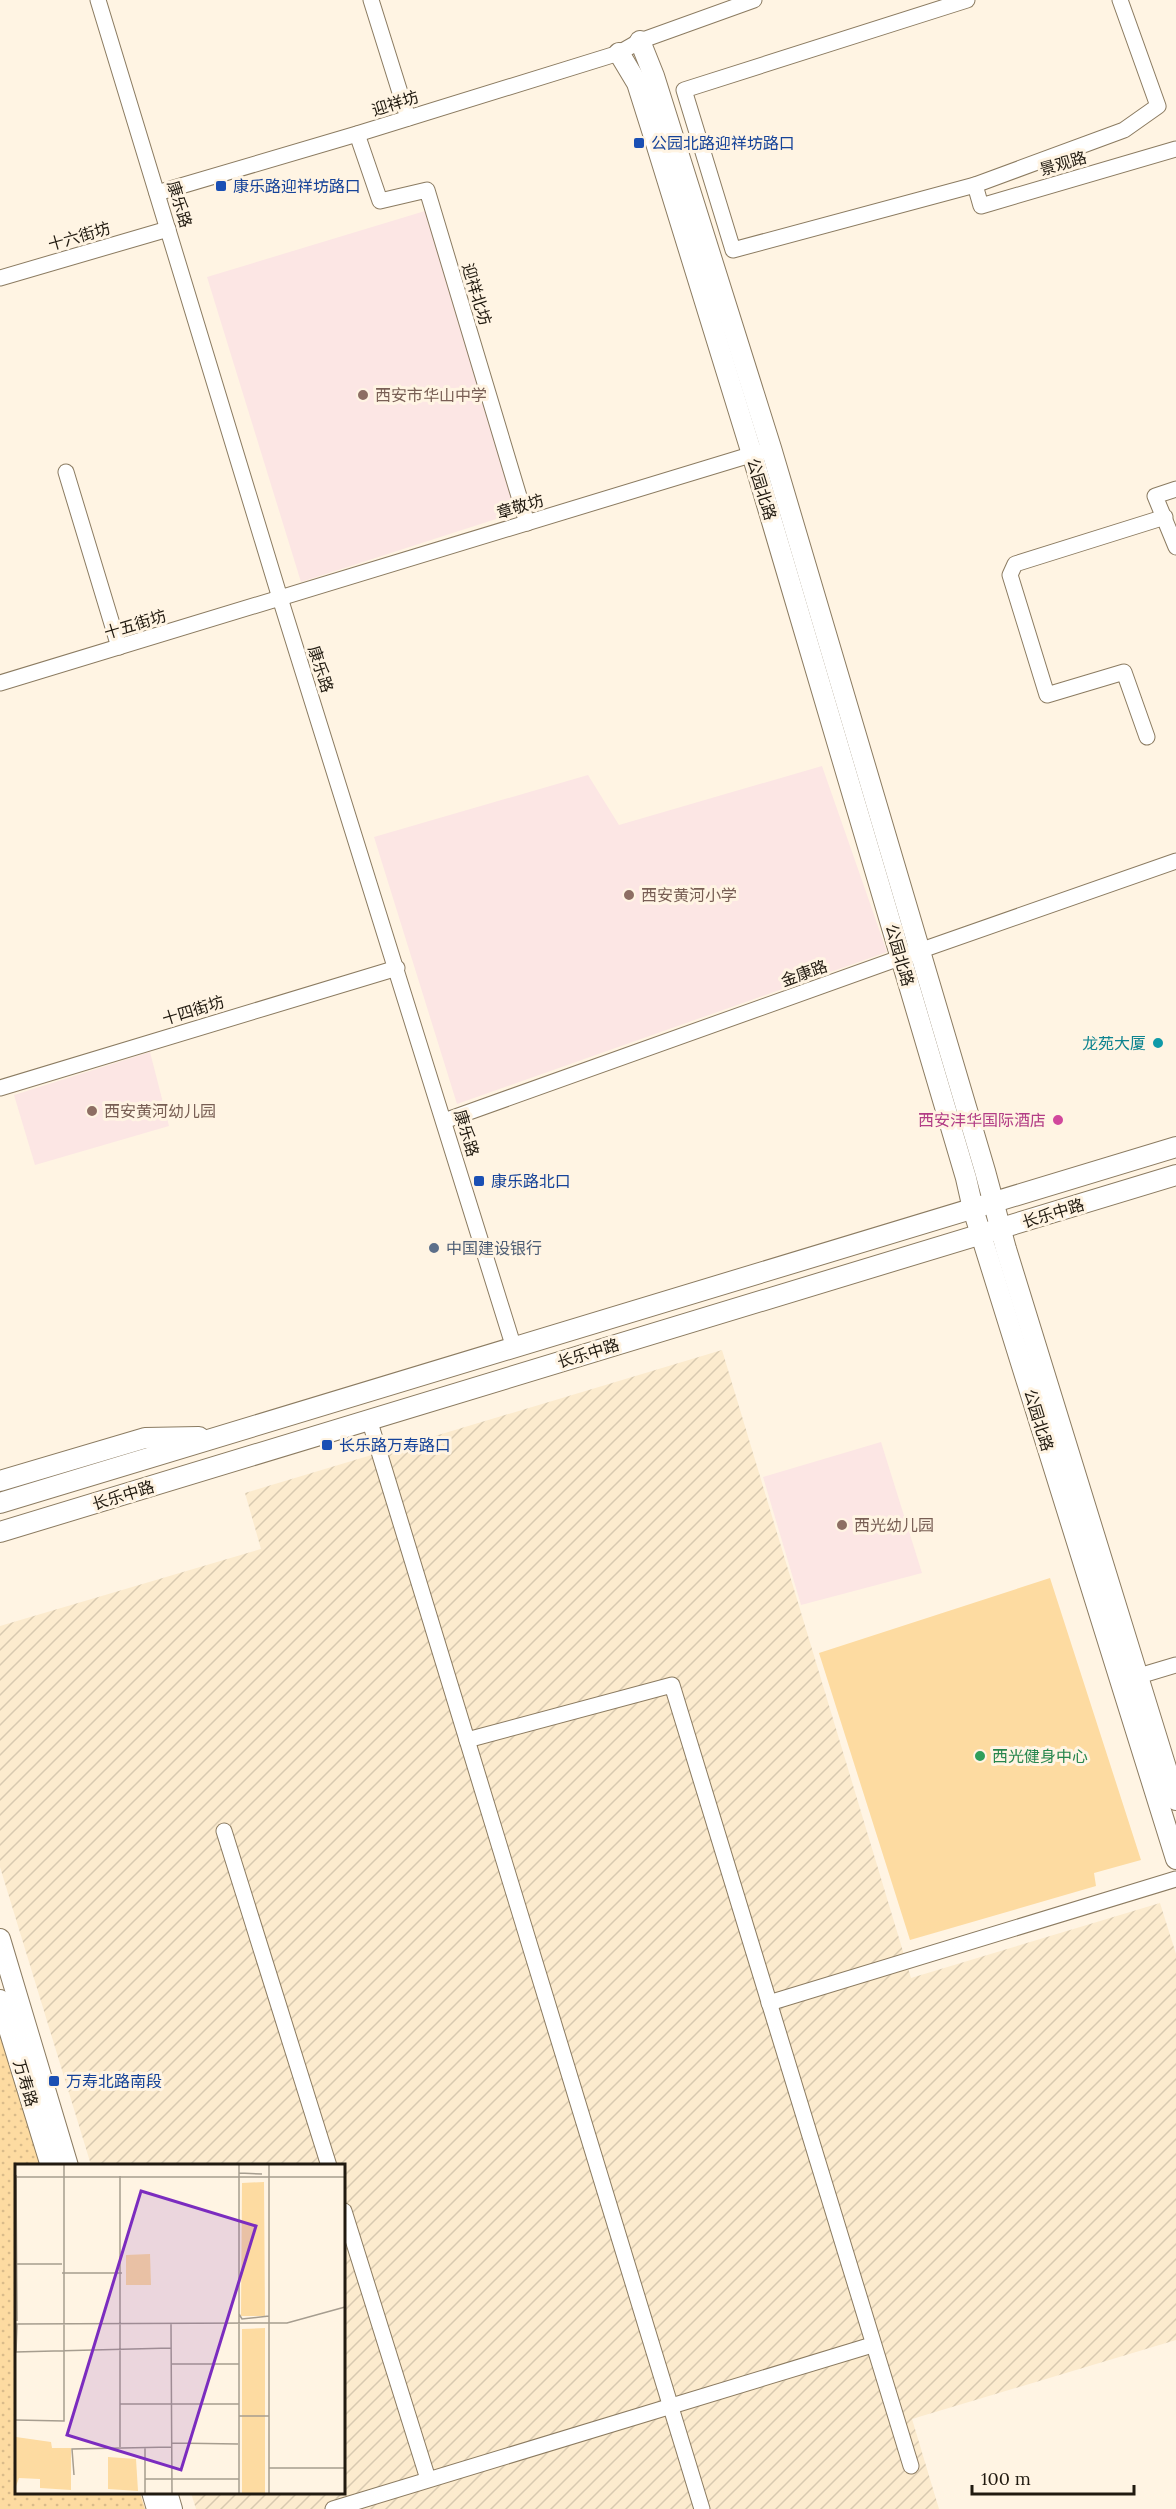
<svg xmlns="http://www.w3.org/2000/svg" width="1176" height="2509" font-family="Lora,'Noto Sans SC',serif">
<defs>
<pattern id="industrial-furrows" width="10" height="10" patternUnits="userSpaceOnUse" patternTransform="scale(1.5)"><rect width="10" height="10" fill="#fcebce"/><path d="M-1 1l2-2M0 10L10 0M9 11l2-2" fill="none" stroke="#d8c9b0"/></pattern>
<pattern id="grass-dots" width="8" height="8" patternUnits="userSpaceOnUse" patternTransform="scale(1.5)"><rect width="8" height="8" fill="#fddba1"/><path d="M2 2h.1M6 6h.1" fill="none" stroke="#d9bb8a" stroke-width="1.8" stroke-linecap="round"/></pattern>
</defs>
<rect width="100%" height="100%" fill="#fff4e3"/>
<path fill="url(#industrial-furrows)" d="M 722,1350 L 911,1978 L 1160,1903 L 1176,1954 L 1176,2340 L 912,2419 L 939,2509 L 196,2509 L 191,2493 L 344,2492 L 344,2166 L 91,2165 L 0,1867 L 0,1626 L 261,1549 L 245,1493 Z"/>
<g fill="#fce6e4">
<path d="M 425,211 L 518,512 L 301,582 L 207,277 Z"/>
<path d="M 822,766 L 887,952 L 457,1104 L 374,837 L 588,775 L 619,825 Z"/>
<path d="M 150,1052 L 169,1126 L 35,1165 L 14,1095 Z"/>
<path d="M 881,1442 L 922,1573 L 801,1605 L 763,1477 Z"/>
</g>
<path fill="url(#grass-dots)" d="M 0,2026 L 42,2165 L 16,2166 L 16,2492 L 140,2493 L 145,2509 L 0,2509 Z"/>
<path fill="#fddba1" d="M 1050,1578 L 1141,1860 L 1094,1873 L 1096,1886 L 910,1940 L 819,1653 Z"/>
<g fill="none" stroke-linecap="round" stroke-linejoin="round">
<defs>
<g id="minor">
<path d="M 98,0 L 280,598 L 514,1348"/>
<path d="M 371,0 L 408,118"/>
<path d="M 967,0 L 684,90 L 733,250 L 975,185 L 1124,130 L 1158,106 L 1120,0"/>
<path d="M 357,134 L 380,201 L 427,190 L 527,523"/>
<path d="M 975,185 L 981,206 L 1176,149"/>
<path d="M 157,193 L 357,134 L 619,53 L 640,41 L 754,0"/>
<path d="M 0,278 L 168,229"/>
<path d="M 66,472 L 119,647"/>
<path d="M 1176,489 L 1155,496 L 1176,547"/>
<path d="M 0,683 L 760,452"/>
<path d="M 1147,737 L 1124,672 L 1047,695 L 1010,575 L 1015,564 L 1165,517"/>
<path d="M 0,1088 L 397,968"/>
<path d="M 444,1121 L 919,951 L 1176,861"/>
<path d="M 369,1419 L 702,2509"/>
<path d="M 1129,1679 L 1176,1665"/>
<path d="M 467,1740 L 672,1685 L 911,2466"/>
<path d="M 224,1831 L 329,2166"/>
<path d="M 769,2003 L 1176,1879"/>
<path d="M 344,2211 L 428,2479"/>
<path d="M 333,2509 L 872,2345"/>
</g>
<g id="major">
<path d="M 640,41 L 654,76 L 771,448 L 985,1171 L 1006,1249 L 1176,1800"/>
<path d="M 619,53 L 637,83 L 655,140 L 752,454 L 966,1178 L 973,1209 L 1176,1859"/>
<path d="M 0,1481 L 145,1438 L 199,1437"/>
<path d="M 0,1503 L 1176,1147"/>
<path d="M 0,1532 L 1176,1175"/>
<path d="M 0,1939 L 68,2166"/>
<path d="M 0,2000 L 51,2166"/>
<path d="M 152,2492 L 157,2509"/>
<path d="M 167,2492 L 172,2509"/>
</g>
</defs>
<use href="#minor" stroke="#8b7b61" stroke-width="17"/>
<use href="#major" stroke="#8b7b61" stroke-width="22"/>
<use href="#minor" stroke="#fff" stroke-width="15"/>
<use href="#major" stroke="#fff" stroke-width="20"/>
</g>
<g fill="#1a4fb4" stroke="#fff4e3" stroke-width="2">
<rect x="633" y="137" width="12" height="12" rx="3"/>
<rect x="215" y="180" width="12" height="12" rx="3"/>
<rect x="473" y="1175" width="12" height="12" rx="3"/>
<rect x="321" y="1439" width="12" height="12" rx="3"/>
<rect x="48" y="2075" width="12" height="12" rx="3"/>
</g>
<g fill="#8d6e63" stroke="#fff4e3" stroke-width="2">
<circle cx="363" cy="395" r="6"/>
<circle cx="629" cy="895" r="6"/>
<circle cx="92" cy="1111" r="6"/>
<circle cx="842" cy="1525" r="6"/>
</g>
<circle fill="#0f9aa8" stroke="#fff4e3" stroke-width="2" cx="1158" cy="1043" r="6"/>
<circle fill="#d1479c" stroke="#fff4e3" stroke-width="2" cx="1058" cy="1120" r="6"/>
<circle fill="#5c6f8a" stroke="#fff4e3" stroke-width="2" cx="434" cy="1248" r="6"/>
<circle fill="#2e9e5b" stroke="#fff4e3" stroke-width="2" cx="980" cy="1756" r="6"/>
<g text-anchor="middle" dominant-baseline="central" stroke-width="6" stroke-linejoin="round" paint-order="stroke">
<g font-size="16" fill="#211a10" stroke="#fff4e3">
<text transform="translate(395 103) rotate(-18)">迎祥坊</text>
<text transform="translate(1063 163) rotate(-16)">景观路</text>
<text transform="translate(180 204) rotate(73)">康乐路</text>
<text transform="translate(79 236) rotate(-16)">十六街坊</text>
<text transform="translate(477 294) rotate(73)">迎祥北坊</text>
<text transform="translate(762 489) rotate(73)">公园北路</text>
<text transform="translate(520 506) rotate(-17)">章敬坊</text>
<text transform="translate(135 624) rotate(-17)">十五街坊</text>
<text transform="translate(321 669) rotate(72)">康乐路</text>
<text transform="translate(900 955) rotate(74)">公园北路</text>
<text transform="translate(804 973) rotate(-20)">金康路</text>
<text transform="translate(193 1010) rotate(-17)">十四街坊</text>
<text transform="translate(467 1133) rotate(73)">康乐路</text>
<text transform="translate(1053 1213) rotate(-17)">长乐中路</text>
<text transform="translate(588 1353) rotate(-17)">长乐中路</text>
<text transform="translate(1039 1420) rotate(73)">公园北路</text>
<text transform="translate(123 1495) rotate(-17)">长乐中路</text>
<text transform="translate(26 2083) rotate(73)">万寿路</text>
</g>
<g font-size="16" fill="#164399" stroke="#fff4e3" text-anchor="start">
<text x="651" y="143">公园北路迎祥坊路口</text>
<text x="233" y="186">康乐路迎祥坊路口</text>
<text x="491" y="1181">康乐路北口</text>
<text x="339" y="1445">长乐路万寿路口</text>
<text x="66" y="2081">万寿北路南段</text>
</g>
<g font-size="16" fill="#785e54" stroke="#fff4e3" text-anchor="start">
<text x="375" y="395">西安市华山中学</text>
<text x="641" y="895">西安黄河小学</text>
<text x="104" y="1111">西安黄河幼儿园</text>
<text x="854" y="1525">西光幼儿园</text>
</g>
<g font-size="16" fill="#0d838f" stroke="#fff4e3" text-anchor="end">
<text x="1146" y="1043">龙苑大厦</text>
</g>
<g font-size="16" fill="#b23c85" stroke="#fff4e3" text-anchor="end">
<text x="1046" y="1120">西安沣华国际酒店</text>
</g>
<g font-size="16" fill="#4e5e75" stroke="#fff4e3" text-anchor="start">
<text x="446" y="1248">中国建设银行</text>
</g>
<g font-size="16" fill="#27864d" stroke="#fff4e3" text-anchor="start">
<text x="992" y="1756">西光健身中心</text>
</g>
</g>
<g transform="translate(15 2164)">
<rect width="330" height="330" fill="#fff4e3"/>
<path d="M 249,18 L 250,152 L 226,152 L 227,19 ZM 250,164 L 250,329 L 227,329 L 227,165 ZM 1,273 L 36,278 L 37,284 L 56,284 L 56,326 L 25,324 L 25,315 L 4,314 L 0,325 ZM 93,293 L 121,295 L 123,327 L 93,325 Z" fill="#fddba1"/>
<path d="M 135,90 L 136,121 L 111,121 L 111,91 Z" fill="#fddba1"/>
<path fill="none" stroke="#a69d8f" stroke-width="1.5" d="M 224,9 L 247,10M 1,11 L 2,157M 0,13 L 254,13M 254,13 L 330,13M 0,100 L 47,100M 47,109 L 107,109M 224,150 L 227,155 L 254,152M 0,160 L 272,159 L 330,143M 156,160 L 157,329M 0,188 L 156,184M 1,188 L 2,160M 156,200 L 224,200M 105,240 L 224,240M 224,252 L 254,252M 0,256 L 49,257 L 49,1M 157,279 L 223,280M 105,283 L 105,12M 130,283 L 130,329M 254,304 L 330,304M 59,311 L 57,285 L 157,283M 130,315 L 224,315M 224,329 L 224,1M 254,329 L 254,1"/>
<path fill="#7b2cbf" fill-opacity="0.15" stroke="#7b2cbf" stroke-width="3" d="M 126,27 L 241,62 L 166,306 L 52,271 Z"/>
<rect width="330" height="330" fill="none" stroke="#211a10" stroke-width="3"/>
</g>
<path d="M972 2485v9h162v-9" fill="none" stroke="#211a10" stroke-width="3"/>
<text x="981" y="2485" font-size="18" fill="#211a10" stroke="#fff4e3" stroke-width="4.5" paint-order="stroke">100 m</text>
</svg>
